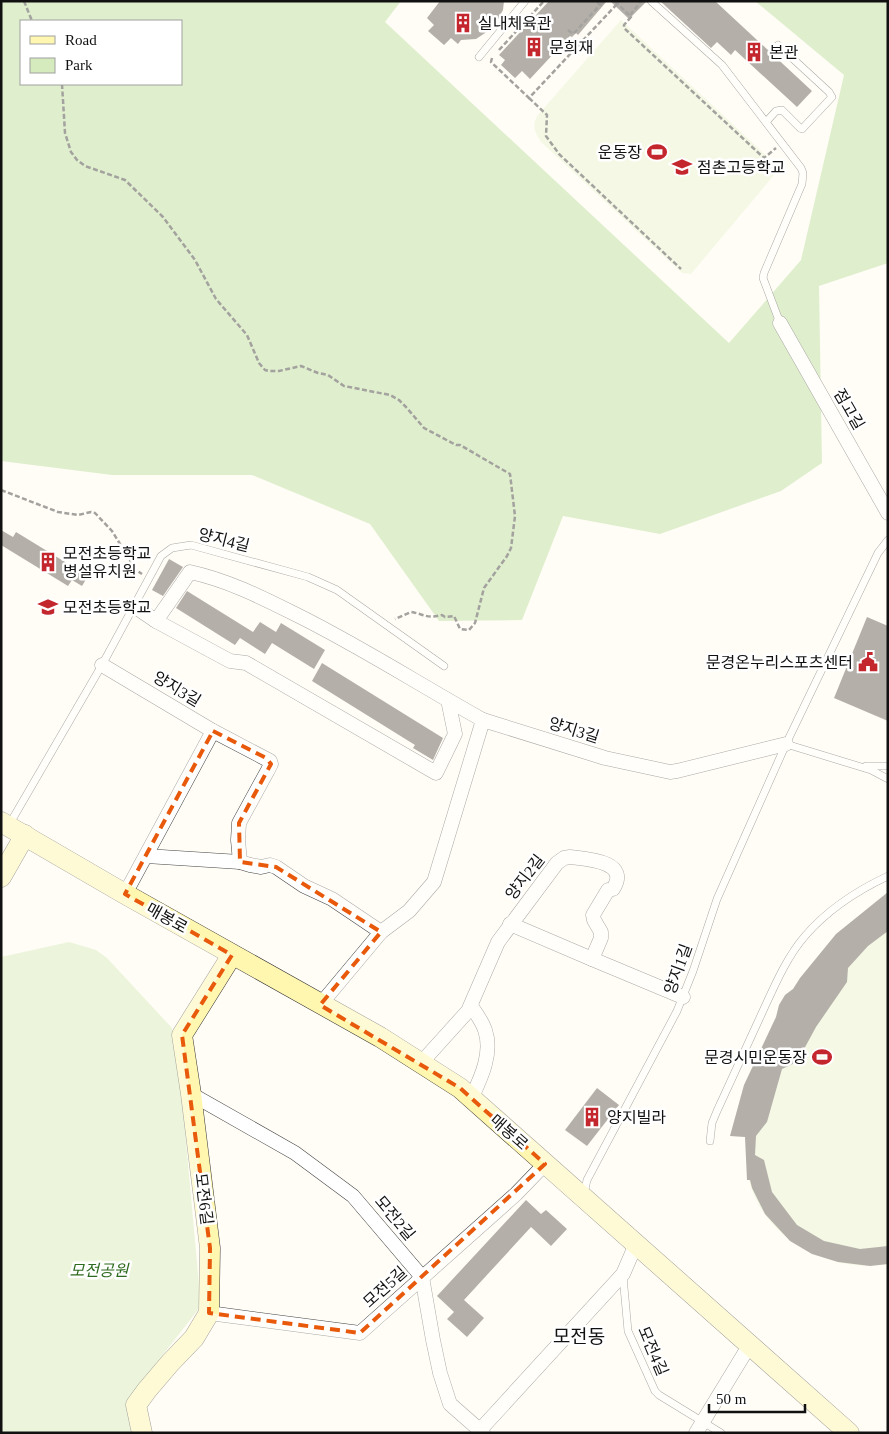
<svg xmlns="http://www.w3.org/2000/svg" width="889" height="1434" font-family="'Times New Roman','Noto Sans KR',serif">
<rect width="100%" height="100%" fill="#fffdf5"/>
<path fill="#d5ebbd" d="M 69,942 L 96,950 L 107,958 L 172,1028 L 178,1054 L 201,1306 L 147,1375 L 138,1433 L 1,1433 L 1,957 Z"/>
<path fill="#b9dc9c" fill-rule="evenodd" d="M 1,1 L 401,1 L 385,22 L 729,343 L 801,260 L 844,75 L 755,1 L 888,1 L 888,263 L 819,286 L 822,463 L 781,491 L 660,534 L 563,516 L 522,620 L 439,621 L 370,524 L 252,475 L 112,475 L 1,461 ZM 21,21 L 181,21 L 181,84 L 21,84 Z"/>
<g fill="#e6f2cf">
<path d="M 621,20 L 773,162 L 776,170 L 774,175 L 691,274 L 682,273 L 541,142 C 535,133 532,127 537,116 Z"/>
<path d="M 888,892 L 888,1264 C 832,1273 770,1243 751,1187 C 746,1171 746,1154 745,1137 L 730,1136 L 744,1085 L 776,1017 L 779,1005 L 785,995 L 793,989 Z"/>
</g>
<g fill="#5a524d">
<path d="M 440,1 L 504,1 L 503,10 L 497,21 L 485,33 L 476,39 L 461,40 L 458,44 L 451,38 L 444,45 L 428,31 L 434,25 L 427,18 Z"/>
<path d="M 549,1 L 607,1 L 578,35 L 576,33 L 572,37 L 570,36 L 530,79 L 522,71 L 515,78 L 501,65 L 505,60 L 499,55 Z"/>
<path d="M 610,1 L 646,1 L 646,2 L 629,19 Z"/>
<path d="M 660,1 L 715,1 L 812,91 L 797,107 L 735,50 L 731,55 L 717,42 L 711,48 Z"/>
<path d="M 1,530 L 13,537 L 16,532 L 88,576 L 82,586 L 72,580 L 68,586 L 1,545 Z"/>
<path d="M 169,559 L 183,567 L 163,596 L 152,590 Z"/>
<path d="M 187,591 L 253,632 L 260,622 L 276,632 L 281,623 L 325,650 L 314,669 L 272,643 L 265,654 L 240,638 L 235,645 L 176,608 Z"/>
<path d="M 867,617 L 888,626 L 888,721 L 834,698 Z"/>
<path d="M 322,663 L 443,738 L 433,760 L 413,748 L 415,745 L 312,681 Z"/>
<path d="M 888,892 L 888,931 L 868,946 L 848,968 L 847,982 L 816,1027 L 797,1062 L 782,1069 L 767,1122 L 756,1136 L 755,1155 L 764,1160 L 772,1192 L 797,1225 L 824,1241 L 860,1249 L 888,1246 L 888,1264 L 870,1266 L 838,1262 L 812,1254 L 790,1241 L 765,1214 L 752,1188 L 750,1180 L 747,1180 L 745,1137 L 730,1136 L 744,1085 L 776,1017 L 779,1005 L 785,995 L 793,989 L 800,978 L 836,934 Z"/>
<path d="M 597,1088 L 619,1105 L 587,1146 L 565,1130 Z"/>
<path d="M 526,1200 L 541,1214 L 546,1210 L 567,1229 L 551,1246 L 531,1227 L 464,1300 L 484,1318 L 467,1337 L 447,1319 L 454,1312 L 437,1296 Z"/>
</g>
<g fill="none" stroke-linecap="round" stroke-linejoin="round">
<defs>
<g id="lane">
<path d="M 651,1 L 722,65 L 801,168 L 803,173 L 802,184 L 764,273 L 763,278 L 780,323"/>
<path d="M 479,57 L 525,1"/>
<path d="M 766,122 L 776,111 L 782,110 L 800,128 L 802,129 L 832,97 L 829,92 L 778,45"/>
<path d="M 786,744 L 871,770 L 888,779"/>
<path d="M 866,766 L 888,766"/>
<path d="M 9,825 L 102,665 L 161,556 L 172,548 L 191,545 L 308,577 L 337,590 L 444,666"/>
<path d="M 710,1141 L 712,1123 L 717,1111 C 732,1078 747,1046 762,1013 C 774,987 786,958 805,936 C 828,909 856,891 888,876"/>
<path d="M 584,1194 L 587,1180 L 677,1011 L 693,971 L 717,899 L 786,744 L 878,553 L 888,540"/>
<path d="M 623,1276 L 628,1331 L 655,1391 L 659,1395 L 721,1433"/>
</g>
<g id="street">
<path d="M 780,323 L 888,513"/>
<path d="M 134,606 L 156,621"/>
<path d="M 102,665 L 213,731 L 270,761 L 271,764 L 268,770 L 239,823 L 238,840 L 240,862 L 250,865 L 261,867 L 270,865 L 276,867 L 304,886 L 332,899 L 381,932"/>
<path d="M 448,700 L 455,734 L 436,773 L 246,663 L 230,661 L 156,621 L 190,572 C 227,580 261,597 295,614 C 360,646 420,685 483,720"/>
<path d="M 146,856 L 240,862"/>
<path d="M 125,894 L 213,731"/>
<path d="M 510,924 L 592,959"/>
<path d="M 320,1005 L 381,932 L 409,911 L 434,882 L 483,720 L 605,758 L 670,772 L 677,771 L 786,744"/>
<path d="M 471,1006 C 476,1013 482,1021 485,1030 C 493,1053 481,1078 471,1099"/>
<path d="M 421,1063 L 468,1011 L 498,942 L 557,863 L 564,858 L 570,857 C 586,859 631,861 613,889 L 608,890 L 593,915 L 594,920 L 601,932 L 601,938 L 592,959 L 683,997"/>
<path d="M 191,1094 L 295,1153 L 353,1196 L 422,1277 L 433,1340 L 440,1373 L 450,1404 L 483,1433"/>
<path d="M 209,1313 L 360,1333 L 516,1194 L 545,1164"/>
<path d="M 480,1430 L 623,1274 L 636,1244"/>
<path d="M 696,1433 L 749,1346"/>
</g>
<g id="secondary">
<path d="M 1,822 L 125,894 L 380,1037 L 460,1088 L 849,1433"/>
<path d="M 1,877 L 25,835"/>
<path d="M 142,1433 L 136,1405 L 147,1390 L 170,1363 L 194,1338 L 209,1313 L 210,1248 L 191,1094 L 182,1035 L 232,955"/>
</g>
</defs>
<use href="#lane" stroke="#444" stroke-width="8"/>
<use href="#street" stroke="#444" stroke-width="15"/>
<use href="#secondary" stroke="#333" stroke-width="21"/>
<g stroke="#333" stroke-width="2.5" stroke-dasharray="5 2.5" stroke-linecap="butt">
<path d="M 24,1 L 32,21"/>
<path d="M 615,1 L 631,17 L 624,25 L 624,28 L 764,158 L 776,148"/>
<path d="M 600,5 L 604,1"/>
<path d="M 630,15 L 639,4 L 640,1"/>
<path d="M 568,30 L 573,34 L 575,32 L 600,5 L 596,1"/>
<path d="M 499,50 L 544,1"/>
<path d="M 492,58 L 491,62 L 529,98 L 617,4"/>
<path d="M 62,84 L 65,133 L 71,152 L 77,160 L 85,166 L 125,180 L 163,217 L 195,260 L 216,299 L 247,335 L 259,363 L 265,370 L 269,371 L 279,371 L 301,366 L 318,373 L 328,375 L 344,386 L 390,395 L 399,400 L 406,407 L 424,428 L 456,445 L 460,445 L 510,474 L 515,516 L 511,548 L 507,556 L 484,588 L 475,623 L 469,630 L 460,629 L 454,616 L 445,617 L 442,615 C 426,619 424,614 411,612 L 395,619"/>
<path d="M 529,98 L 547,115 L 546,136 L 559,154 L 681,269"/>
<path d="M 1,490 L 58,512 L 78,515 L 91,512 L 95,513 L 112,531 L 136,570 L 142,574"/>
</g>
<use href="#lane" stroke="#fff" stroke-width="7"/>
<use href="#street" stroke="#fff" stroke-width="14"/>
<use href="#secondary" stroke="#fff6b0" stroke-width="20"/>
</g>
<path d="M0 0H889V1434H0ZM 213,731 L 266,758 L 271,764 L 239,823 L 240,862 L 276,867 L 381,932 L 320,1005 L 460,1088 L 545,1164 L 360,1333 L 209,1313 L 210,1248 L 182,1035 L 232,955 L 125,894 Z" fill="#fffdf5" fill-opacity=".55" fill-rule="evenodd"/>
<path fill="none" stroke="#e8590c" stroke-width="4" stroke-dasharray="10 6" stroke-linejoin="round" d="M 213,731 L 266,758 L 271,764 L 239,823 L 240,862 L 276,867 L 381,932 L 320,1005 L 460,1088 L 545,1164 L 360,1333 L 209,1313 L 210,1248 L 182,1035 L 232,955 L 125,894 Z"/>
<defs>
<symbol id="building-bare" viewBox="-9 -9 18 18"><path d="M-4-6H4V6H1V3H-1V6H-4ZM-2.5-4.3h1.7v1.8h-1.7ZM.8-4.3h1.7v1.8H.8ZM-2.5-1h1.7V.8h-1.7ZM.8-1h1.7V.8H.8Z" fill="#c4262e" stroke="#fff" stroke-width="2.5" paint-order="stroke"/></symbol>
<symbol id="stadium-bare" viewBox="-9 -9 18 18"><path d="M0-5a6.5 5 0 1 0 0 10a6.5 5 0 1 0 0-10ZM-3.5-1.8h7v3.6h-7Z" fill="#c4262e" stroke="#fff" stroke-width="2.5" paint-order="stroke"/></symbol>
<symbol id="school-bare" viewBox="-9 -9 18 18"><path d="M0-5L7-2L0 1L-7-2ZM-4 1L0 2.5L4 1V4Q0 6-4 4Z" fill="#c4262e" stroke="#fff" stroke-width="2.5" paint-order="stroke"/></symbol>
<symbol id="civic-bare" viewBox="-9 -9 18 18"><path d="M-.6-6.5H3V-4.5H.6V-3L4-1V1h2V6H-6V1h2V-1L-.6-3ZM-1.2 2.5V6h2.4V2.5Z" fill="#c4262e" stroke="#fff" stroke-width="2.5" paint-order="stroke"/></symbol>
</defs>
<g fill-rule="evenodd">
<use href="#building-bare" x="449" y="9" width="28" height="28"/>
<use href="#building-bare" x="520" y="33" width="28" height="28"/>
<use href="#building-bare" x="740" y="38" width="28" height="28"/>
<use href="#stadium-bare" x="643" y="138" width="28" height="28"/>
<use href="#school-bare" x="668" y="153" width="28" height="28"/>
<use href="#building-bare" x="34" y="548" width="28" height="28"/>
<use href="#school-bare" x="34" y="593" width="28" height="28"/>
<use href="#civic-bare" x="854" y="648" width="28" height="28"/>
<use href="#stadium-bare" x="808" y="1043" width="28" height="28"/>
<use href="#building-bare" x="578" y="1103" width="28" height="28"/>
</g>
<g text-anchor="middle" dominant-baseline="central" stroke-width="5" stroke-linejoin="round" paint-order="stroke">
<g font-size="16" fill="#111" stroke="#fff" text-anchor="start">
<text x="478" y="23">실내체육관</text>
<text x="549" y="47">문희재</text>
<text x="769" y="52">본관</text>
<text x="642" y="152" text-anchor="end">운동장</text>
<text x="697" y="167">점촌고등학교</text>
<text x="63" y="553">모전초등학교<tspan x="63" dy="18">병설유치원</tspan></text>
<text x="63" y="607">모전초등학교</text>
<text x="853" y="662" text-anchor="end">문경온누리스포츠센터</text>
<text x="807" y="1057" text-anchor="end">문경시민운동장</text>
<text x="607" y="1117">양지빌라</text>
</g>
<g font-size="16" fill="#111" stroke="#fff">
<text transform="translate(849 409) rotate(60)">점고길</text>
<text transform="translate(224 540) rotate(14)">양지4길</text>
<text transform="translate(177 689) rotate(31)">양지3길</text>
<text transform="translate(574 730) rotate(17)">양지3길</text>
<text transform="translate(525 877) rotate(-52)">양지2길</text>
<text transform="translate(167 918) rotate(29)">매봉로</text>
<text transform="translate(678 969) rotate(-70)">양지1길</text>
<text transform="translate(509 1132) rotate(41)">매봉로</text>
<text transform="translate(204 1199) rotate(83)">모전6길</text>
<text transform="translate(395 1218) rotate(50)">모전2길</text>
<text transform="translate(385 1287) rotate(-42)">모전5길</text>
<text transform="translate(653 1351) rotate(67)">모전4길</text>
</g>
<g font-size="16" font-style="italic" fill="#2f6b1f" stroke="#fff">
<text x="99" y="1270">모전공원</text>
</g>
<g font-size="19" fill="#111" stroke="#fff">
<text x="579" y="1336">모전동</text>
</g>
</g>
<rect width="889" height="1434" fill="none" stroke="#111111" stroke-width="5"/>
<rect x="20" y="20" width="162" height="65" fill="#ffffff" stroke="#a0a0a0"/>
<rect x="30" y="36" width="25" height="8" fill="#fff6b0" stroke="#a0a0a0"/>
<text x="65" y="45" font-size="15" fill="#111111">Road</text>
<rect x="30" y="58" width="25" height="15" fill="#d5ebbd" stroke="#a0a0a0"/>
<text x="65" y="70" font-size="15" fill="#111111">Park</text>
<path d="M709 1404v8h96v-8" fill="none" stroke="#111111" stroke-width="2.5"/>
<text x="716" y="1404" font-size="15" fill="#111111" stroke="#ffffff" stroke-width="4" paint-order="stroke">50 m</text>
</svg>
